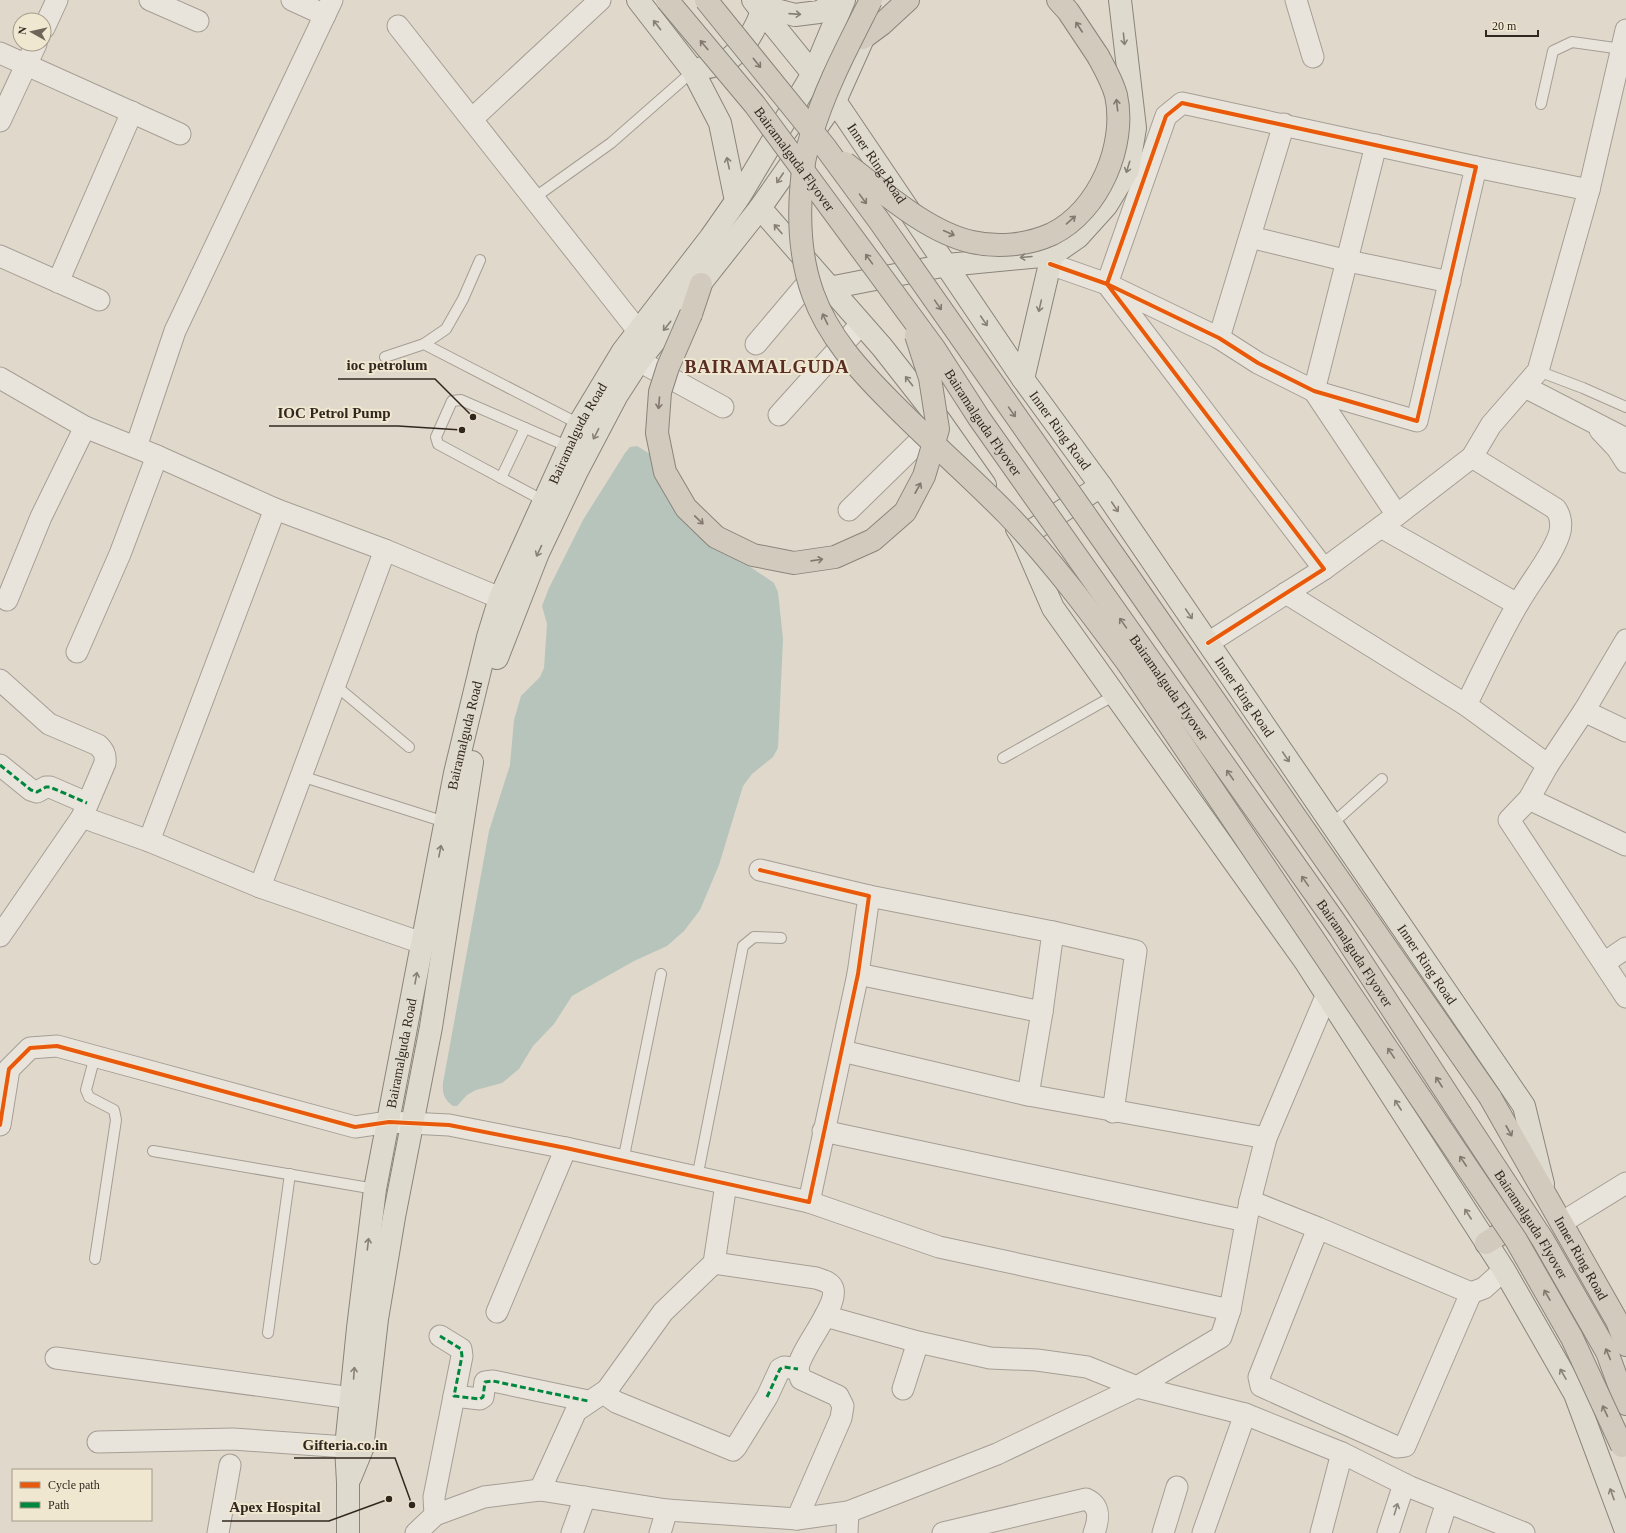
<svg xmlns="http://www.w3.org/2000/svg" width="1626" height="1533" font-family="Georgia,serif">
<rect width="100%" height="100%" fill="#e0d9cb"/>
<path fill="#b6c4bb" d="M 637,446 L 650,454 L 670,483 L 728,537 L 749,566 L 774,583 L 778,592 L 783,639 L 778,748 L 773,757 L 752,774 L 743,786 L 719,865 L 700,910 L 684,931 L 667,946 L 634,961 L 572,996 L 554,1024 L 533,1046 L 519,1069 L 502,1083 L 476,1090 L 467,1095 L 457,1106 L 453,1106 C 444,1100 442,1093 443,1083 L 489,831 L 510,765 L 514,720 L 521,696 L 540,677 L 544,668 L 547,624 L 542,606 L 549,588 L 583,520 L 625,453 L 630,447 Z"/>
<g fill="none" stroke-linecap="round" stroke-linejoin="round">
<defs>
<g id="lane">
<path d="M 1541,104 L 1553,51 L 1572,42 L 1622,49"/>
<path d="M 534,198 L 611,143 L 693,71"/>
<path d="M 424,344 L 446,329 L 463,299 L 480,260"/>
<path d="M 385,357 L 424,344 L 579,424"/>
<path d="M 1538,371 L 1583,388 L 1626,407"/>
<path d="M 501,478 L 525,428"/>
<path d="M 544,501 L 438,444 L 436,437 L 452,401 L 461,400 L 569,447"/>
<path d="M 335,685 L 409,747"/>
<path d="M 1003,758 L 1115,695"/>
<path d="M 301,776 L 445,822"/>
<path d="M 1332,824 L 1382,779"/>
<path d="M 153,1151 L 375,1189"/>
<path d="M 623,1161 L 661,974"/>
<path d="M 697,1178 L 743,946 L 754,937 L 781,938"/>
<path d="M 95,1259 L 116,1120 L 114,1110 L 89,1097 L 86,1090 L 95,1056"/>
<path d="M 268,1333 L 290,1174"/>
</g>
<g id="street">
<path d="M 150,0 L 198,21"/>
<path d="M 292,0 L 325,15"/>
<path d="M 1296,0 L 1313,57"/>
<path d="M 398,26 L 639,332"/>
<path d="M 44,28 L 57,0"/>
<path d="M 0,53 L 180,134"/>
<path d="M 472,119 L 600,0"/>
<path d="M 0,121 L 36,44"/>
<path d="M 1376,145 L 1314,391 L 1397,515"/>
<path d="M 1589,190 L 1626,30"/>
<path d="M 1250,237 L 1348,261 L 1450,282"/>
<path d="M 0,256 L 99,300"/>
<path d="M 1050,264 L 1107,284 L 1219,338 L 1258,363 L 1314,391 L 1417,421 L 1476,167 L 1182,103 L 1166,116 L 1107,284 L 1324,569 L 1208,643"/>
<path d="M 58,282 L 132,112"/>
<path d="M 1219,338 L 1284,124"/>
<path d="M 756,344 L 816,273"/>
<path d="M 639,361 L 723,407"/>
<path d="M 0,378 L 85,427 L 157,456 L 275,509 L 385,550 L 500,598"/>
<path d="M 1525,387 L 1626,439"/>
<path d="M 779,415 L 861,324"/>
<path d="M 1600,430 L 1617,448 L 1626,462"/>
<path d="M 136,447 L 175,331 L 332,0"/>
<path d="M 849,510 L 937,424"/>
<path d="M 1381,527 L 1517,604"/>
<path d="M 1324,569 L 1397,515 L 1472,457 L 1491,425 L 1538,371 L 1589,190 L 1476,167"/>
<path d="M 1286,593 L 1466,705 C 1483,671 1499,636 1518,604 C 1530,582 1551,558 1559,535 C 1562,526 1561,517 1556,509 L 1472,457"/>
<path d="M 7,600 L 41,517 L 85,427"/>
<path d="M 1626,640 L 1584,711 L 1548,765 L 1529,799 L 1509,820 L 1626,997"/>
<path d="M 77,652 L 120,554 L 157,456"/>
<path d="M 0,680 L 49,724 L 98,745 C 104,751 106,755 105,763 L 82,817"/>
<path d="M 1466,705 L 1548,765"/>
<path d="M 1584,711 L 1626,731"/>
<path d="M 0,765 L 31,790 L 37,792 L 46,787 L 50,787 L 87,803"/>
<path d="M 1529,799 L 1626,845"/>
<path d="M 149,841 L 275,509"/>
<path d="M 260,887 L 385,550"/>
<path d="M 869,896 L 1053,932 L 1042,1012"/>
<path d="M 1053,932 L 1136,951 L 1113,1112"/>
<path d="M 0,936 L 82,817 L 149,841 L 260,887 L 422,943"/>
<path d="M 1604,963 L 1626,948"/>
<path d="M 858,974 L 1042,1012 L 1028,1095"/>
<path d="M 842,1051 L 1028,1095 L 1266,1138"/>
<path d="M 0,1125 L 9,1069 L 30,1048 L 57,1046 L 355,1127 L 389,1122 L 449,1125 L 566,1148 L 809,1202 L 858,974 L 869,896 L 760,870"/>
<path d="M 823,1131 L 1246,1221"/>
<path d="M 1250,1201 L 1318,1228 L 1471,1293 L 1405,1446 L 1397,1447 L 1261,1386 L 1259,1377 L 1318,1228"/>
<path d="M 809,1202 L 939,1247 L 1230,1310"/>
<path d="M 1561,1223 L 1626,1183"/>
<path d="M 714,1263 L 816,1278 C 822,1280 831,1282 833,1289 C 838,1307 801,1348 798,1368 C 798,1371 800,1376 801,1379 L 838,1396 L 843,1406 L 841,1418 L 797,1519"/>
<path d="M 1471,1293 L 1484,1288 L 1504,1270"/>
<path d="M 497,1312 L 566,1148"/>
<path d="M 825,1316 L 918,1342 L 990,1358 L 1037,1360 L 1087,1367 L 1137,1387 L 1221,1337 L 1230,1310 L 1250,1201 L 1266,1138 L 1327,994"/>
<path d="M 56,1358 L 352,1398"/>
<path d="M 903,1389 L 918,1342"/>
<path d="M 607,1390 L 609,1397 L 616,1402 L 733,1450 L 736,1447 L 767,1397 L 780,1369 L 784,1367 L 798,1369"/>
<path d="M 454,1396 L 480,1399 L 483,1397 L 485,1382 L 493,1381 L 588,1401"/>
<path d="M 98,1442 L 233,1439 L 346,1447"/>
<path d="M 1342,1453 L 1410,1487 L 1524,1533"/>
<path d="M 540,1490 L 576,1411 L 607,1390 L 663,1312 L 714,1263 L 726,1184"/>
<path d="M 435,1515 L 434,1497 L 462,1356 L 461,1349 L 440,1336"/>
<path d="M 218,1533 L 230,1465"/>
<path d="M 416,1533 L 435,1515 L 484,1497 L 540,1490 L 667,1510 L 797,1519 L 848,1512 L 997,1454 L 1137,1387 L 1245,1414 L 1342,1453 L 1321,1533"/>
<path d="M 572,1533 L 585,1497"/>
<path d="M 660,1533 L 667,1510"/>
<path d="M 847,1533 L 848,1512"/>
<path d="M 943,1533 L 1086,1499 C 1101,1506 1099,1519 1094,1533"/>
<path d="M 1163,1533 L 1177,1487"/>
<path d="M 1203,1533 L 1245,1414"/>
<path d="M 1388,1533 L 1404,1484"/>
<path d="M 1437,1533 L 1447,1502"/>
</g>
<g id="primary">
<path d="M 638,0 L 693,71 L 720,123 L 736,201"/>
<path id="s1" d="M 753,0 L 835,101 L 1023,379 L 1101,486 L 1524,1106 L 1543,1184"/>
<path d="M 757,5 L 795,15 L 819,12 L 840,0"/>
<path d="M 702,68 C 735,65 752,39 762,11"/>
<path d="M 760,208 L 882,347 L 940,421 L 985,485"/>
<path d="M 829,288 L 947,265 L 1052,255 L 1078,237 L 1106,206 L 1128,170 L 1135,128 L 1120,0"/>
<path d="M 1023,379 L 1052,255"/>
<path d="M 1017,529 L 1022,537 L 1053,608 L 1305,961 L 1504,1270 L 1575,1394 L 1626,1531"/>
<path d="M 1022,537 L 1101,486"/>
<path d="M 497,658 L 538,553 L 576,473 L 617,395 L 639,361 L 760,208 L 835,101 L 865,34"/>
<path d="M 350,1478 L 362,1449 L 377,1319 L 394,1217 L 431,1027 L 472,762"/>
<path id="s2" d="M 348,1533 L 348,1482 L 346,1447 L 358,1328 L 375,1189 L 455,773 L 488,637 L 500,598 L 579,424 L 623,351 L 711,237 L 739,197 L 814,72 L 844,0"/>
</g>
<g id="highway">
<path d="M 1058,0 L 1068,11 L 1098,56"/>
<path d="M 863,38 L 882,24 L 908,0"/>
<path d="M 691,314 L 701,284"/>
<path id="s3" d="M 1490,1097 L 1617,1321 L 1626,1345"/>
<path id="s4" d="M 1461,1115 L 1543,1240 L 1607,1352 L 1626,1404"/>
<path d="M 1486,1243 L 1524,1219"/>
</g>
</defs>
<use href="#lane" stroke="#a59e95" stroke-width="12"/>
<use href="#street" stroke="#a59e95" stroke-width="23"/>
<use href="#primary" stroke="#8a847b" stroke-width="24"/>
<use href="#highway" stroke="#8a847b" stroke-width="24"/>
<use href="#lane" stroke="#e8e4dc" stroke-width="10"/>
<use href="#street" stroke="#e8e4dc" stroke-width="21"/>
<use href="#primary" stroke="#dfdace" stroke-width="22"/>
<use href="#highway" stroke="#d2cabd" stroke-width="22"/>
<defs>
<g id="highway-bridge">
<path id="s5" d="M 667,0 L 755,105 L 934,348 L 979,418 L 1340,929 L 1461,1115"/>
<path d="M 706,0 L 825,147 L 880,222 L 1126,573 L 1490,1097"/>
<path d="M 871,0 C 849,44 825,88 811,136 C 809,145 805,154 804,163 C 798,206 798,253 813,294 C 828,336 859,370 890,401 C 928,440 970,476 1008,515 C 1053,562 1091,613 1129,665 L 1516,1240 L 1572,1338 L 1622,1446"/>
<path d="M 845,163 C 882,191 927,232 972,242 C 998,248 1028,245 1052,234 C 1099,211 1127,145 1116,95 C 1112,81 1105,69 1098,56"/>
<path d="M 691,314 L 668,367 L 660,392 L 657,433 L 665,472 L 686,508 L 716,537 L 753,555 L 794,563 L 835,557 L 873,540 L 905,512 L 924,476 L 938,429 L 930,378 L 916,335"/>
</g>
</defs>
<use href="#highway-bridge" stroke="#8a847b" stroke-width="24" stroke-linecap="butt"/>
<use href="#highway-bridge" stroke="#d2cabd" stroke-width="22"/>
<g stroke="#00873e" stroke-width="3" stroke-dasharray="6 3" stroke-linecap="butt">
<path d="M 0,765 L 31,790 L 37,792 L 46,787 L 50,787 L 87,803"/>
<path d="M 440,1336 L 461,1349 L 462,1356 L 454,1396 L 480,1399 L 483,1397 L 485,1382 L 493,1381 L 588,1401"/>
<path d="M 767,1397 L 780,1369 L 784,1367 L 798,1369"/>
</g>
<defs>
<g id="cycleway">
<path d="M 1050,264 L 1107,284 L 1219,338 L 1258,363 L 1314,391 L 1417,421 L 1476,167 L 1182,103 L 1166,116 L 1107,284 L 1324,569 L 1208,643"/>
<path d="M 0,1125 L 9,1069 L 30,1048 L 57,1046 L 355,1127 L 389,1122 L 449,1125 L 566,1148 L 809,1202 L 858,974 L 869,896 L 760,870"/>
</g>
</defs>
<use href="#cycleway" stroke="#f0e7d1" stroke-width="6"/>
<use href="#cycleway" stroke="#e8590c" stroke-width="4"/>
</g>
<defs><path id="oneway-shaft" d="M-6 0H5M1.5-3L5.5 0L1.5 3" fill="none" stroke-width="1.6" stroke-linecap="round" stroke-linejoin="round"/></defs>
<g stroke="#888076">
<use href="#oneway-shaft" transform="translate(795 14) rotate(4)"/>
<use href="#oneway-shaft" transform="translate(657 25) rotate(-128)"/>
<use href="#oneway-shaft" transform="translate(1124 39) rotate(84)"/>
<use href="#oneway-shaft" transform="translate(728 163) rotate(-102)"/>
<use href="#oneway-shaft" transform="translate(1128 167) rotate(107)"/>
<use href="#oneway-shaft" transform="translate(780 178) rotate(124)"/>
<use href="#oneway-shaft" transform="translate(778 229) rotate(-131)"/>
<use href="#oneway-shaft" transform="translate(1026 257) rotate(175)"/>
<use href="#oneway-shaft" transform="translate(1040 306) rotate(103)"/>
<use href="#oneway-shaft" transform="translate(984 321) rotate(56)"/>
<use href="#oneway-shaft" transform="translate(667 326) rotate(129)"/>
<use href="#oneway-shaft" transform="translate(909 381) rotate(-128)"/>
<use href="#oneway-shaft" transform="translate(596 434) rotate(117)"/>
<use href="#oneway-shaft" transform="translate(1115 507) rotate(56)"/>
<use href="#oneway-shaft" transform="translate(539 551) rotate(115)"/>
<use href="#oneway-shaft" transform="translate(1189 614) rotate(56)"/>
<use href="#oneway-shaft" transform="translate(1286 757) rotate(56)"/>
<use href="#oneway-shaft" transform="translate(440 851) rotate(-79)"/>
<use href="#oneway-shaft" transform="translate(416 978) rotate(-80)"/>
<use href="#oneway-shaft" transform="translate(1398 1105) rotate(-123)"/>
<use href="#oneway-shaft" transform="translate(1468 1214) rotate(-123)"/>
<use href="#oneway-shaft" transform="translate(368 1244) rotate(-83)"/>
<use href="#oneway-shaft" transform="translate(354 1373) rotate(-86)"/>
<use href="#oneway-shaft" transform="translate(1563 1374) rotate(-120)"/>
<use href="#oneway-shaft" transform="translate(1612 1494) rotate(-110)"/>
</g>
<g stroke="#82786e">
<use href="#oneway-shaft" transform="translate(1079 27) rotate(-123)"/>
<use href="#oneway-shaft" transform="translate(704 45) rotate(-130)"/>
<use href="#oneway-shaft" transform="translate(757 63) rotate(51)"/>
<use href="#oneway-shaft" transform="translate(1117 105) rotate(-97)"/>
<use href="#oneway-shaft" transform="translate(863 199) rotate(54)"/>
<use href="#oneway-shaft" transform="translate(1071 220) rotate(-41)"/>
<use href="#oneway-shaft" transform="translate(949 233) rotate(24)"/>
<use href="#oneway-shaft" transform="translate(869 259) rotate(-126)"/>
<use href="#oneway-shaft" transform="translate(938 305) rotate(55)"/>
<use href="#oneway-shaft" transform="translate(825 319) rotate(-116)"/>
<use href="#oneway-shaft" transform="translate(659 403) rotate(95)"/>
<use href="#oneway-shaft" transform="translate(1012 412) rotate(55)"/>
<use href="#oneway-shaft" transform="translate(918 488) rotate(-61)"/>
<use href="#oneway-shaft" transform="translate(699 520) rotate(44)"/>
<use href="#oneway-shaft" transform="translate(817 560) rotate(-8)"/>
<use href="#oneway-shaft" transform="translate(1123 623) rotate(-125)"/>
<use href="#oneway-shaft" transform="translate(1230 775) rotate(-125)"/>
<use href="#oneway-shaft" transform="translate(1305 881) rotate(-125)"/>
<use href="#oneway-shaft" transform="translate(1391 1053) rotate(-124)"/>
<use href="#oneway-shaft" transform="translate(1439 1082) rotate(-123)"/>
<use href="#oneway-shaft" transform="translate(1509 1131) rotate(61)"/>
<use href="#oneway-shaft" transform="translate(1463 1161) rotate(-124)"/>
<use href="#oneway-shaft" transform="translate(1547 1295) rotate(-120)"/>
<use href="#oneway-shaft" transform="translate(1608 1354) rotate(-113)"/>
<use href="#oneway-shaft" transform="translate(1605 1411) rotate(-115)"/>
</g>
<use stroke="#8d867d" href="#oneway-shaft" transform="translate(1396 1509) rotate(-73)"/>
<g text-anchor="middle" dominant-baseline="central" stroke-width="4" stroke-linejoin="round" paint-order="stroke">
<g font-size="14" fill="#32271e" stroke="#f0e7d1">
<text stroke="none"><textPath href="#s5" startOffset="204">Bairamalguda Flyover</textPath></text>
<text stroke="none"><textPath href="#s1" startOffset="205">Inner Ring Road</textPath></text>
<text stroke="none"><textPath href="#s5" startOffset="528">Bairamalguda Flyover</textPath></text>
<text stroke="none"><textPath href="#s1" startOffset="529">Inner Ring Road</textPath></text>
<text stroke="none"><textPath href="#s2" startOffset="1132">Bairamalguda Road</textPath></text>
<text stroke="none"><textPath href="#s5" startOffset="852">Bairamalguda Flyover</textPath></text>
<text stroke="none"><textPath href="#s1" startOffset="853">Inner Ring Road</textPath></text>
<text stroke="none"><textPath href="#s2" startOffset="808">Bairamalguda Road</textPath></text>
<text stroke="none"><textPath href="#s5" startOffset="1176">Bairamalguda Flyover</textPath></text>
<text stroke="none"><textPath href="#s1" startOffset="1177">Inner Ring Road</textPath></text>
<text stroke="none"><textPath href="#s2" startOffset="484">Bairamalguda Road</textPath></text>
<text stroke="none"><textPath href="#s4" startOffset="130">Bairamalguda Flyover</textPath></text>
<text stroke="none"><textPath href="#s3" startOffset="185">Inner Ring Road</textPath></text>
</g>
<g font-size="18" font-weight="bold" letter-spacing="1" fill="#592d23" stroke="#f0e7d1">
<text x="767" y="367">BAIRAMALGUDA</text>
</g>
</g>
<path fill="none" stroke="#32271e" stroke-width="1.5" d="M473 417L435 379H338M462 430L398 426H269M412 1505L395 1458H294M389 1499L329 1521H222"/>
<g fill="#32271e" stroke="#f0e7d1" stroke-width="1.5">
<circle cx="473" cy="417" r="4"/>
<circle cx="462" cy="430" r="4"/>
<circle cx="412" cy="1505" r="4"/>
<circle cx="389" cy="1499" r="4"/>
</g>
<g font-size="15" text-anchor="middle" font-weight="bold" fill="#32271e" stroke="#f0e7d1" stroke-width="4" stroke-linejoin="round" paint-order="stroke">
<text x="387" y="370">ioc petrolum</text>
<text x="334" y="418">IOC Petrol Pump</text>
<text x="345" y="1450">Gifteria.co.in</text>
<text x="275" y="1512">Apex Hospital</text>
</g>
<rect x="12" y="1469" width="140" height="52" fill="#f0e7d1" stroke="#a49a89"/>
<rect x="20" y="1482" width="20" height="6" fill="#e8590c" stroke="#a49a89"/>
<text x="48" y="1489" font-size="12" fill="#32271e">Cycle path</text>
<rect x="20" y="1502" width="20" height="6" fill="#00873e" stroke="#a49a89"/>
<text x="48" y="1509" font-size="12" fill="#32271e">Path</text>
<g transform="translate(32 32) rotate(278)"><circle r="19" fill="#f0e7d1" stroke="#a49a89"/>
<path d="M0-3L7 15L0 10L-7 15Z" fill="#6f655b"/>
<text y="-6" font-size="11" font-weight="bold" text-anchor="middle" fill="#32271e">N</text>
</g>
<path d="M1486 30v6h52v-6" fill="none" stroke="#32271e" stroke-width="2"/>
<text x="1492" y="30" font-size="12" fill="#32271e" stroke="#f0e7d1" stroke-width="3" paint-order="stroke">20 m</text>
</svg>
